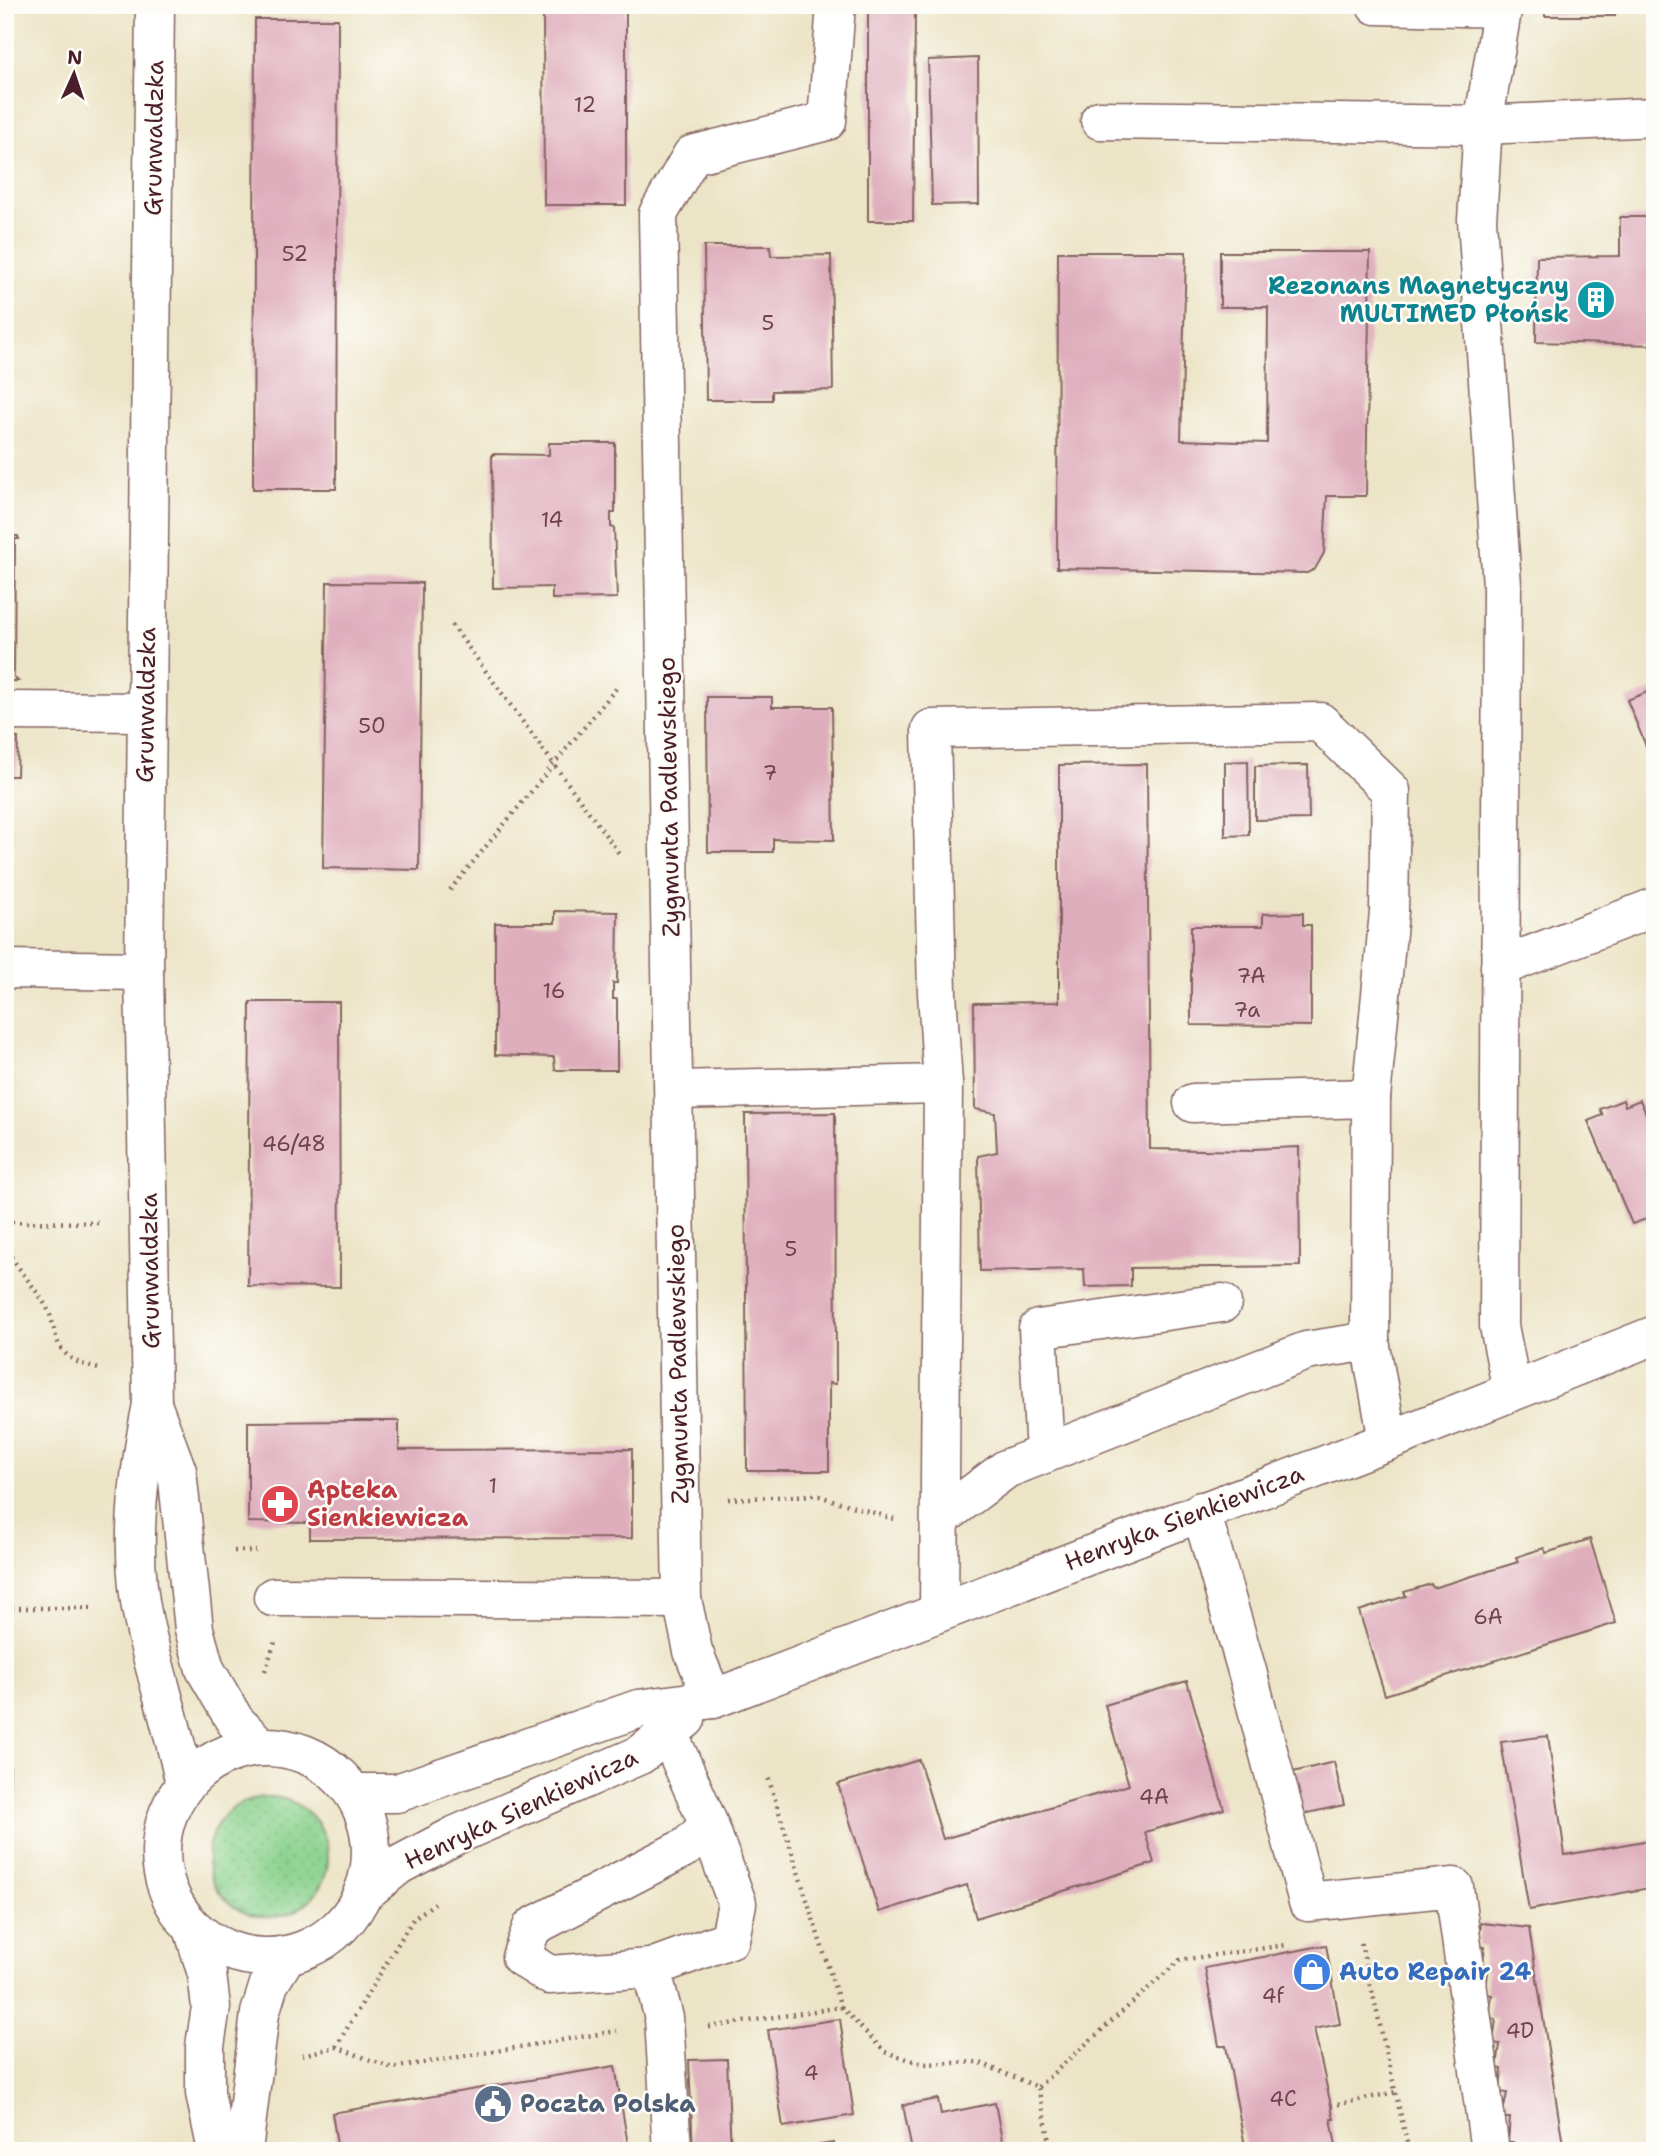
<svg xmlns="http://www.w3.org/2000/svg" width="1660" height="2156" font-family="'Shantell Sans',sans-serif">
<defs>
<pattern id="grass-dots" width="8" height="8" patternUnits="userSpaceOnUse" patternTransform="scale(1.75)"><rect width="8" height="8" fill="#8ad28e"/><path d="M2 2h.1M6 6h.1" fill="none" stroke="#79b47b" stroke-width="1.8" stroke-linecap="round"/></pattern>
</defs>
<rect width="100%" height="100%" fill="#fdfcf7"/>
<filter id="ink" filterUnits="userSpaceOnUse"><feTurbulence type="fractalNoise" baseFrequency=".0143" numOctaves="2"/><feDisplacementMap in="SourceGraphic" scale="14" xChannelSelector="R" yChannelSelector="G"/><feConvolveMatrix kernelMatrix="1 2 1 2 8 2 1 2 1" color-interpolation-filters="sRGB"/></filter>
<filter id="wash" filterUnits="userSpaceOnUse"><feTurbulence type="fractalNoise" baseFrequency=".00686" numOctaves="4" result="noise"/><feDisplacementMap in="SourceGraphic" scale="28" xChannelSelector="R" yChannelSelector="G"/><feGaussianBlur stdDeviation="1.57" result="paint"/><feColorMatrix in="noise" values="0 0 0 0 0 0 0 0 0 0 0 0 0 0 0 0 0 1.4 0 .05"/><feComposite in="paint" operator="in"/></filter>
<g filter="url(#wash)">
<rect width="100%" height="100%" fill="#ece4c6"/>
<circle fill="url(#grass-dots)" stroke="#6a785c" stroke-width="2" cx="268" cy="1857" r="60"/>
<g id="blocks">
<g fill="#dfaebd">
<path d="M 543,5 L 626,5 L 626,205 L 544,205 Z"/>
<rect x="1545" y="5" width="70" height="11"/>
<path d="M 915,11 L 913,221 L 868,221 L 868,12 Z"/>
<path d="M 255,19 L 338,19 L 336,489 L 253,489 Z"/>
<path d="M 978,58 L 979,204 L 932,205 L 928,60 Z"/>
<path d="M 1620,217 L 1655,217 L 1655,345 L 1536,342 L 1537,257 L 1620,256 Z"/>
<path d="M 704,246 L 770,246 L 771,256 L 831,255 L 833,390 L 772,391 L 772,400 L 706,400 Z"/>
<path d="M 1058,252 L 1186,252 L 1181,440 L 1267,443 L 1268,307 L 1220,307 L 1220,252 L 1370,252 L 1366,496 L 1327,496 L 1324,553 L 1315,569 L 1307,573 L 1057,568 Z"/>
<path d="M 549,443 L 615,443 L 615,513 L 611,513 L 611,527 L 614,528 L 617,598 L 552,599 L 552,587 L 493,588 L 492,454 L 549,455 Z"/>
<path d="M 5,536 L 18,536 L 19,539 L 15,539 L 14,677 L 18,681 L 5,681 Z"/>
<path d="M 327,582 L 422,583 L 419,870 L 323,868 Z"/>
<path d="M 1655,689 L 1655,768 L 1627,700 Z"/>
<path d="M 707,697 L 772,697 L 772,707 L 832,707 L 834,840 L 773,839 L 773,852 L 708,852 Z"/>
<path d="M 5,737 L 18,738 L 17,776 L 5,776 Z"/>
<path d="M 1248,761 L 1249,835 L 1225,836 L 1225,762 Z"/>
<path d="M 1147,764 L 1150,1149 L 1253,1151 L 1253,1149 L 1299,1147 L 1300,1266 L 1131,1268 L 1131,1286 L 1085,1287 L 1084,1269 L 980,1271 L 978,1156 L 997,1152 L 995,1113 L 975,1109 L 974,1003 L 1059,1002 L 1059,765 Z"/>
<path d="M 1308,765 L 1309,819 L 1255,820 L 1255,766 Z"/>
<path d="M 555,911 L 618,912 L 617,983 L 613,983 L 613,999 L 617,999 L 617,1070 L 555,1070 L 554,1057 L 495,1055 L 495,923 L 555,923 Z"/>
<path d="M 1303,913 L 1303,925 L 1311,925 L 1311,1026 L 1191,1025 L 1191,926 L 1263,926 L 1263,914 Z"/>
<path d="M 250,1002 L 339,1002 L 340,1287 L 248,1286 Z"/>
<path d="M 1623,1100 L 1625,1106 L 1640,1100 L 1655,1134 L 1655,1216 L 1632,1224 L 1588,1121 L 1603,1115 L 1600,1109 Z"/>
<path d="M 835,1113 L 836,1384 L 829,1383 L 829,1471 L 747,1471 L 745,1114 Z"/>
<path d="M 353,1421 L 399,1421 L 399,1450 L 632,1449 L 632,1538 L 310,1539 L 310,1523 L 248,1522 L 248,1422 Z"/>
<path d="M 1590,1539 L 1616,1623 L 1385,1695 L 1359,1611 L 1406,1596 L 1404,1592 L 1431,1584 L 1433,1588 L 1518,1562 L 1516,1557 L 1544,1548 L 1546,1553 Z"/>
<path d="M 1187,1681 L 1224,1809 L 1145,1832 L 1154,1863 L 976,1918 L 967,1885 L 879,1912 L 838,1784 L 919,1760 L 943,1839 L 1129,1785 L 1105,1705 Z"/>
<path d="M 1548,1736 L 1565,1855 L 1655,1839 L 1655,1887 L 1529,1910 L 1501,1742 Z"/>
<path d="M 5,1754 L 10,1754 L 9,1797 L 5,1797 Z"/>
<path d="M 1334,1762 L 1344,1805 L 1303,1814 L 1293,1772 Z"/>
<path d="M 1481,1923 L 1529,1928 L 1564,2151 L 1512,2151 L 1513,2142 L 1508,2142 L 1510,2118 L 1502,2118 L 1507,2093 L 1500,2092 L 1502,2069 L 1497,2068 L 1500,2044 L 1493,2043 L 1496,2019 L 1489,2018 L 1492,1995 L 1486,1994 L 1488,1970 L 1482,1970 L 1485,1947 L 1478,1946 Z"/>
<path d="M 1326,1945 L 1340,2024 L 1314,2029 L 1334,2119 L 1331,2119 L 1337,2151 L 1246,2151 L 1226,2046 L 1219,2046 L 1205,1968 Z"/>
<path d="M 840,2019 L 854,2115 L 783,2127 L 768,2030 Z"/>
<path d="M 727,2059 L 731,2151 L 693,2151 L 689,2060 Z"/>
<path d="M 615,2066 L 629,2151 L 338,2151 L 332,2113 Z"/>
<path d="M 938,2099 L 941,2114 L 995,2103 L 1004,2151 L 912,2151 L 903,2105 Z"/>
<path d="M 834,2143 L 835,2151 L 791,2151 L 790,2149 Z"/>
</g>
</g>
</g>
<g filter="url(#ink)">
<use href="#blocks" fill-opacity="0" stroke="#836461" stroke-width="2"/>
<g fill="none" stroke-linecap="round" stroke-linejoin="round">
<defs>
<g id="minor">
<path d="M 155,5 L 144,971 L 152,1404 C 138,1474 128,1552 144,1623 C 156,1677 174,1730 185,1785"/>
<path d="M 1376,5 L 1503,8"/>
<path d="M 1503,5 L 1483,125 L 1477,220 L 1502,585 L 1499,1326 L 1512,1391"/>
<path d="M 1100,120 L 1483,125 L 1655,117"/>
<path d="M 5,711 L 146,712"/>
<path d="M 1500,967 L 1655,907"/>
<path d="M 5,969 L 144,971"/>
<path d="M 943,1084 L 937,993 L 931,729 L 1320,722 L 1391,791 L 1389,912 L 1371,1098 L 1370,1341 L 1388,1441"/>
<path d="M 675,1090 L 943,1084 L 939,1611"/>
<path d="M 1193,1103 L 1371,1098"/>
<path d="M 152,1404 L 177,1471 L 194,1629 L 205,1669 L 235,1721 L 261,1747"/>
<path d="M 1045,1453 L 1038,1329 L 1222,1303"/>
<path d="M 1201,1511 L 1247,1671 L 1308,1902 L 1454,1887 L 1490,2151"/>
<path d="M 942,1517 L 1006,1469 L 1306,1351 L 1370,1341"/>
<path d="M 273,1597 L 682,1599"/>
<path d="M 713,1699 L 693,1651 L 682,1599 L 658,214 L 692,155 L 827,121 L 836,5"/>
<path d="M 657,1707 L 709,1825 L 688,1846 L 532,1927 L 521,1957 L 549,1975 L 651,1968 L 730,1939 L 737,1903 L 709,1825"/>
<circle cx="266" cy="1852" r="105"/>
<path d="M 354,1793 L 397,1793 L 638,1709 L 713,1699 L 1388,1441 L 1655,1335"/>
<path d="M 363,1894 L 399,1865 L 456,1835 L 640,1755 L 686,1719"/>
<path d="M 193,1928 L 207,1974 L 211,2007 L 205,2046 L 205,2093 L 217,2151"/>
<path d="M 651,1968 L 664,2018 L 672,2151"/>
<path d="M 243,2151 L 260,2013 L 269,1984 L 287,1955"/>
</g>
</defs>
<use href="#minor" stroke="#836461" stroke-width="41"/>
<g stroke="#836461" stroke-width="4.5" stroke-dasharray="2 5" stroke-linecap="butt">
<path d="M 452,625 L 621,856"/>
<path d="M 450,890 L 619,685"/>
<path d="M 5,1222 L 102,1223"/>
<path d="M 5,1244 C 15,1269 37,1287 49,1312 C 54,1324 55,1343 64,1352 C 75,1364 88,1366 103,1370"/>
<path d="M 728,1499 L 816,1495 L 894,1519"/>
<path d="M 234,1551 L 256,1551"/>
<path d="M 5,1608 L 95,1608"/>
<path d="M 265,1671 L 275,1642"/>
<path d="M 1361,1943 L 1409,2151"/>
<path d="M 841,2007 L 885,2052 L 923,2064 L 978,2062 L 1038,2087 L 1052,2151"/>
<path d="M 709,2027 L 841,2007 L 767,1774"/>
<path d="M 336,2047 L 392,2068 L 617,2031"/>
<path d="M 302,2055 L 336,2047 L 413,1919 L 435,1903"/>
<path d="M 1038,2087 L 1180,1960 L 1286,1945"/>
<path d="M 1331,2106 L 1396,2092"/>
</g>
<use href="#minor" stroke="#fff" stroke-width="38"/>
</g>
</g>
<defs>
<symbol id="building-disc" viewBox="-11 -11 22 22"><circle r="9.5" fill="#0f9aa8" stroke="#fdfcf7"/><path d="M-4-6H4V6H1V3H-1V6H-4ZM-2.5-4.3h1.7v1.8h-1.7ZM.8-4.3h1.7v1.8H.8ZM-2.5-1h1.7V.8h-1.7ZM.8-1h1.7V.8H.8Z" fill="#fff"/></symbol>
<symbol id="pharmacy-disc" viewBox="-11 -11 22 22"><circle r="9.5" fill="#e0444e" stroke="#fdfcf7"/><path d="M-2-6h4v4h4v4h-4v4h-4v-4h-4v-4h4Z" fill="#fff"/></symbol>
<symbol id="shop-disc" viewBox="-11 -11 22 22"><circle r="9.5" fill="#3f7fe0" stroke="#fdfcf7"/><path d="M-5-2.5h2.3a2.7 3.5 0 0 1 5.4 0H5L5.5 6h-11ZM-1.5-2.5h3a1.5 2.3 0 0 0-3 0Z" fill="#fff"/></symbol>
<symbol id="civic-disc" viewBox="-11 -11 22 22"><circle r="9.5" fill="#5c6f8a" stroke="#fdfcf7"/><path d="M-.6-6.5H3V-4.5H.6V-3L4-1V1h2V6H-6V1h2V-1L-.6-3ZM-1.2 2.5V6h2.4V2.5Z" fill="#fff"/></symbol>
</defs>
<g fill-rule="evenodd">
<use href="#building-disc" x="1574" y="278" width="44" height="44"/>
<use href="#pharmacy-disc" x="258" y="1482" width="44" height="44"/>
<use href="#shop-disc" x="1290" y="1950" width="44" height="44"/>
<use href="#civic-disc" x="471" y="2082" width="44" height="44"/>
</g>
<g text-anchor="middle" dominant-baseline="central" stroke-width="5" stroke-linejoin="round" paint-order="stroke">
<g font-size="21" fill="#6f4350">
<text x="585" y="105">12</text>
<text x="295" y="254">52</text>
<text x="768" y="323">5</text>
<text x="552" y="520">14</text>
<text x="372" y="726">50</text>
<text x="770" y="773">7</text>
<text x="1251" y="976">7A</text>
<text x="554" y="991">16</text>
<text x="1247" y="1010">7a</text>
<text x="294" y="1144">46/48</text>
<text x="791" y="1249">5</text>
<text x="493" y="1486">1</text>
<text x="1488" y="1617">6A</text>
<text x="1154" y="1797">4A</text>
<text x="1273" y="1996">4f</text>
<text x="1520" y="2031">4D</text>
<text x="811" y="2073">4</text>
<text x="1283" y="2099">4C</text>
</g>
<g font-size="24" fill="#4a1f2b" stroke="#fdfcf7">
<text transform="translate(154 138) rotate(-89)">Grunwaldzka</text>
<text transform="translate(146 705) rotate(-89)">Grunwaldzka</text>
<text transform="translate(669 797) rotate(-91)">Zygmunta Padlewskiego</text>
<text transform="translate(150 1271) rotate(-91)">Grunwaldzka</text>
<text transform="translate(678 1364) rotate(-91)">Zygmunta Padlewskiego</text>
<text transform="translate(1184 1518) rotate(-21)">Henryka Sienkiewicza</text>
<text transform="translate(521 1809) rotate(-25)">Henryka Sienkiewicza</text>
</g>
<g font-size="24" font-weight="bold" fill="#0d838f" stroke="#fdfcf7" text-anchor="end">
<text x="1569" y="286">Rezonans Magnetyczny<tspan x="1569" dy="28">MULTIMED Płońsk</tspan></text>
</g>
<g font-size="24" font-weight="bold" fill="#be3a42" stroke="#fdfcf7" text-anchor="start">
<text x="307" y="1490">Apteka<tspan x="307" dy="28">Sienkiewicza</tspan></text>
</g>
<g font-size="24" font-weight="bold" fill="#366cbe" stroke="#fdfcf7" text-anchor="start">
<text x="1339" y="1972">Auto Repair 24</text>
</g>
<g font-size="24" font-weight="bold" fill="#4e5e75" stroke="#fdfcf7" text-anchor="start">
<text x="520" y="2104">Poczta Polska</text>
</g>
</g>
<rect width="1660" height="2156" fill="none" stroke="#fdfcf7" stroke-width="28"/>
<g transform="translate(74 74) rotate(3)" stroke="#fdfcf7" stroke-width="5" paint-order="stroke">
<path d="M0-5L12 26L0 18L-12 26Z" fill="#4a1f2b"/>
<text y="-10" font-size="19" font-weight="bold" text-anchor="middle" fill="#4a1f2b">N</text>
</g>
</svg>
